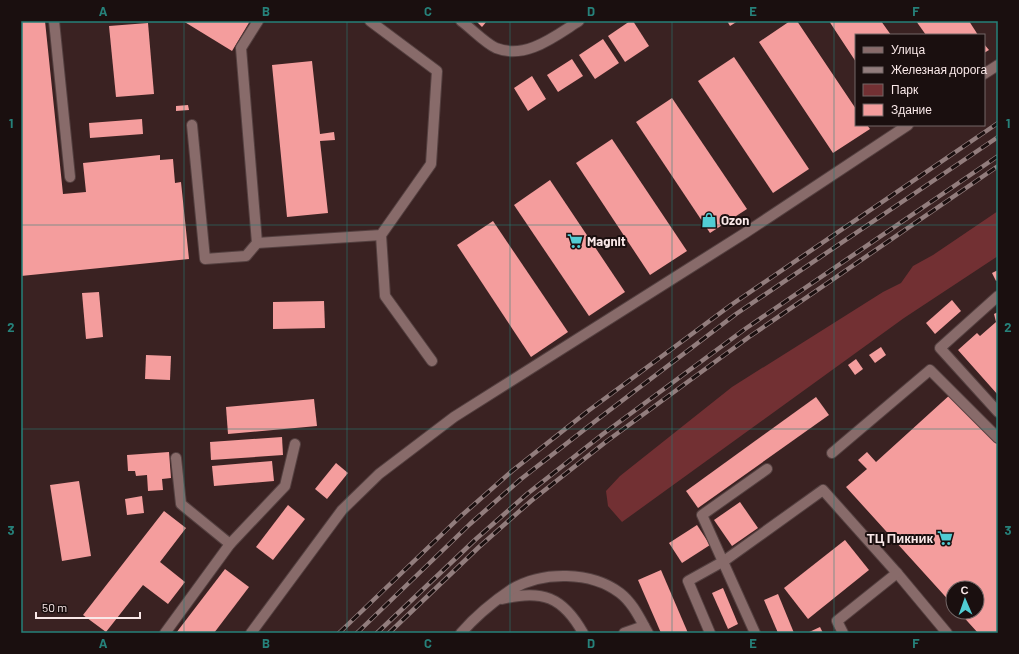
<svg xmlns="http://www.w3.org/2000/svg" width="1019" height="654" font-family="Barlow,sans-serif">
<rect width="100%" height="100%" fill="#3a2222"/>
<path fill="#723033" d="M 998,211 L 998,256 L 904,318 L 622,522 L 608,506 L 606,491 L 620,476 L 732,387 L 883,292 L 901,283 L 913,266 L 933,255 Z"/>
<g fill="#f49d9d">
<path d="M 21,21 L 45,21 L 63,194 L 86,192 L 83,163 L 160,155 L 160,160 L 173,159 L 175,183 L 181,182 L 189,259 L 21,276 Z"/>
<path d="M 183,21 L 250,21 L 232,51 Z"/>
<path d="M 476,21 L 487,21 L 482,27 Z"/>
<path d="M 630,21 L 633,21 L 649,46 L 625,62 L 608,36 Z"/>
<path d="M 727,21 L 738,21 L 730,26 Z"/>
<path d="M 790,21 L 797,21 L 856,109 L 856,125 L 867,125 L 870,129 L 833,153 L 759,42 Z"/>
<path d="M 829,21 L 881,21 L 891,35 L 856,35 L 856,62 Z"/>
<path d="M 916,21 L 969,21 L 978,35 L 926,35 Z"/>
<path d="M 148,23 L 154,94 L 116,97 L 109,26 Z"/>
<path d="M 603,39 L 619,63 L 595,79 L 579,55 Z"/>
<path d="M 984,44 L 989,50 L 984,53 Z"/>
<path d="M 734,57 L 809,169 L 773,193 L 698,81 Z"/>
<path d="M 572,59 L 583,76 L 558,92 L 547,75 Z"/>
<path d="M 312,61 L 320,134 L 334,132 L 335,140 L 320,141 L 328,213 L 287,217 L 272,65 Z"/>
<path d="M 532,76 L 546,99 L 528,111 L 514,88 Z"/>
<path d="M 672,98 L 747,209 L 710,233 L 636,122 Z"/>
<path d="M 188,105 L 189,110 L 176,111 L 176,106 Z"/>
<path d="M 142,119 L 143,134 L 90,138 L 89,123 Z"/>
<path d="M 612,139 L 687,251 L 650,275 L 576,163 Z"/>
<path d="M 550,180 L 625,292 L 589,316 L 514,205 Z"/>
<path d="M 493,221 L 568,332 L 531,357 L 457,245 Z"/>
<path d="M 998,270 L 998,280 L 996,281 L 992,273 Z"/>
<path d="M 99,292 L 103,337 L 86,339 L 82,293 Z"/>
<path d="M 952,300 L 961,311 L 935,334 L 926,323 Z"/>
<path d="M 324,301 L 325,328 L 273,329 L 273,302 Z"/>
<path d="M 998,312 L 998,395 L 958,350 L 977,333 L 980,336 L 996,322 L 994,314 Z"/>
<path d="M 881,347 L 886,355 L 875,363 L 869,355 Z"/>
<path d="M 146,355 L 171,356 L 170,380 L 145,379 Z"/>
<path d="M 856,359 L 863,369 L 855,375 L 848,365 Z"/>
<path d="M 952,393 L 998,445 L 998,633 L 978,633 L 959,612 L 977,612 L 977,588 L 953,588 L 953,605 L 846,487 L 867,469 L 858,460 L 867,452 L 876,462 Z"/>
<path d="M 816,397 L 829,415 L 698,508 L 686,491 Z"/>
<path d="M 314,399 L 317,426 L 228,434 L 226,407 Z"/>
<path d="M 282,437 L 283,455 L 211,460 L 210,442 Z"/>
<path d="M 169,452 L 171,478 L 162,479 L 163,490 L 148,491 L 147,475 L 136,476 L 135,471 L 128,471 L 127,455 Z"/>
<path d="M 272,461 L 274,481 L 214,486 L 212,466 Z"/>
<path d="M 336,463 L 348,473 L 327,499 L 315,489 Z"/>
<path d="M 79,481 L 91,556 L 62,561 L 50,485 Z"/>
<path d="M 142,496 L 144,513 L 127,515 L 125,499 Z"/>
<path d="M 740,502 L 758,528 L 732,546 L 714,520 Z"/>
<path d="M 288,505 L 305,519 L 273,560 L 256,547 Z"/>
<path d="M 164,511 L 186,528 L 160,562 L 185,582 L 168,604 L 143,585 L 106,632 L 83,615 Z"/>
<path d="M 697,525 L 710,545 L 682,563 L 669,543 Z"/>
<path d="M 845,540 L 869,570 L 808,619 L 784,588 Z"/>
<path d="M 225,569 L 249,587 L 214,633 L 176,633 Z"/>
<path d="M 661,570 L 688,633 L 661,633 L 638,580 Z"/>
<path d="M 723,588 L 738,624 L 728,629 L 712,593 Z"/>
<path d="M 778,594 L 794,633 L 778,633 L 764,600 Z"/>
<path d="M 820,627 L 823,633 L 807,633 Z"/>
</g>
<g fill="none" stroke-linecap="round" stroke-linejoin="round">
<defs>
<g id="minor">
<path d="M 54,21 L 70,177"/>
<path d="M 461,21 C 471,28 485,43 496,48 C 526,60 555,36 579,21"/>
<path d="M 984,74 L 998,65"/>
<path d="M 192,125 L 205,259 L 246,256 L 257,243 L 241,48 L 258,21"/>
<path d="M 381,235 L 385,296 L 432,361"/>
<path d="M 257,243 L 381,235 L 431,164 L 437,71 L 370,21"/>
<path d="M 998,296 L 940,348 L 998,412"/>
<path d="M 832,453 L 930,370 L 998,438"/>
<path d="M 176,458 L 181,504 L 230,544"/>
<path d="M 502,599 C 542,589 563,597 583,633"/>
<path d="M 165,633 L 230,544 L 285,486 L 295,444"/>
<path d="M 251,633 L 342,510 L 379,474 L 454,417 L 745,233 L 908,125"/>
<path d="M 461,633 C 475,617 494,601 512,589 C 543,571 591,571 620,593 C 633,603 640,619 648,633"/>
<path d="M 624,633 L 644,626"/>
<path d="M 710,633 L 688,581 L 724,561 L 823,490 L 897,573 L 947,633"/>
<path d="M 755,633 L 702,515 L 767,469"/>
<path d="M 843,633 L 837,621 L 897,573"/>
</g>
</defs>
<use href="#minor" stroke="#544040" stroke-width="12"/>
<use href="#minor" stroke="#886b6a" stroke-width="10"/>
<defs>
<g id="rail">
<path d="M 339,633 L 461,516 L 512,471 L 588,411 L 731,305 L 998,123"/>
<path d="M 357,633 L 470,524 L 521,479 L 598,419 L 736,314 L 998,137"/>
<path d="M 377,633 L 476,539 L 527,494 L 603,434 L 745,329 L 998,156"/>
<path d="M 389,633 L 479,547 L 531,501 L 607,441 L 749,337 L 998,166"/>
</g>
</defs>
<use href="#rail" stroke="#927d7d" stroke-width="4.5"/>
<use href="#rail" stroke="#1a0f0f" stroke-width="3" stroke-dasharray="9" stroke-linecap="butt"/>
</g>
<path fill="none" stroke="#26817a" stroke-width="1" stroke-opacity="0.55" d="M 184,21 L 184,633M 347,21 L 347,633M 510,21 L 510,633M 672,21 L 672,633M 834,21 L 834,633M 21,225 L 998,225M 21,429 L 998,429"/>
<defs>
<symbol id="shop-bare" viewBox="-9 -9 18 18"><path d="M-5-2.5h2.3a2.7 3.5 0 0 1 5.4 0H5L5.5 6h-11ZM-1.5-2.5h3a1.5 2.3 0 0 0-3 0Z" fill="#51ccd3" stroke="#1a0f0f" stroke-width="2.5" paint-order="stroke"/></symbol>
<symbol id="supermarket-bare" viewBox="-9 -9 18 18"><path d="M-6-5.5h2.5l.6 2H6L4.5 2H-2.5L-4.4-4H-6ZM-1.5 3.2a1.3 1.3 0 1 0 .1 0ZM3 3.2a1.3 1.3 0 1 0 .1 0Z" fill="#51ccd3" stroke="#1a0f0f" stroke-width="2.5" paint-order="stroke"/></symbol>
</defs>
<g fill-rule="evenodd">
<use href="#shop-bare" x="698" y="209" width="22" height="22"/>
<use href="#supermarket-bare" x="564" y="230" width="22" height="22"/>
<use href="#supermarket-bare" x="934" y="527" width="22" height="22"/>
</g>
<g text-anchor="middle" dominant-baseline="central" stroke-width="4" stroke-linejoin="round" paint-order="stroke">
<g font-size="13" font-weight="bold" fill="#f9e8e8" stroke="#1a0f0f" text-anchor="start">
<text x="721" y="220">Ozon</text>
<text x="587" y="241">Magnit</text>
<text x="933" y="538" text-anchor="end">ТЦ Пикник</text>
</g>
</g>
<rect width="1019" height="654" fill="none" stroke="#1a0f0f" stroke-width="44"/>
<rect x="855" y="34" width="130" height="92" fill="#1a0f0f" stroke="#736666"/>
<rect x="863" y="47" width="20" height="6" fill="#886b6a" stroke="#736666"/>
<text x="891" y="54" font-size="12" fill="#f9e8e8">Улица</text>
<rect x="863" y="67" width="20" height="6" fill="#927d7d" stroke="#736666"/>
<text x="891" y="74" font-size="12" fill="#f9e8e8">Железная дорога</text>
<rect x="863" y="84" width="20" height="12" fill="#723033" stroke="#736666"/>
<text x="891" y="94" font-size="12" fill="#f9e8e8">Парк</text>
<rect x="863" y="104" width="20" height="12" fill="#f49d9d" stroke="#736666"/>
<text x="891" y="114" font-size="12" fill="#f9e8e8">Здание</text>
<g transform="translate(965 600) rotate(358)"><circle r="19" fill="#1a0f0f" stroke="#736666"/>
<path d="M0-3L7 15L0 10L-7 15Z" fill="#51ccd3"/>
<text y="-6" font-size="11" font-weight="bold" text-anchor="middle" fill="#f9e8e8">С</text>
</g>
<path d="M36 612v6h104v-6" fill="none" stroke="#f9e8e8" stroke-width="2"/>
<text x="42" y="612" font-size="12" fill="#f9e8e8" stroke="#1a0f0f" stroke-width="3" paint-order="stroke">50 m</text>
<rect x="22" y="22" width="975" height="610" fill="none" stroke="#26817a" stroke-width="1.5"/>
<g font-size="13" text-anchor="middle" font-weight="bold" fill="#26817a">
<text x="103" y="16">A</text>
<text x="266" y="16">B</text>
<text x="428" y="16">C</text>
<text x="591" y="16">D</text>
<text x="753" y="16">E</text>
<text x="916" y="16">F</text>
<text x="11" y="128">1</text>
<text x="1008" y="128">1</text>
<text x="11" y="332">2</text>
<text x="1008" y="332">2</text>
<text x="11" y="535">3</text>
<text x="1008" y="535">3</text>
<text x="103" y="648">A</text>
<text x="266" y="648">B</text>
<text x="428" y="648">C</text>
<text x="591" y="648">D</text>
<text x="753" y="648">E</text>
<text x="916" y="648">F</text>
</g>
</svg>
